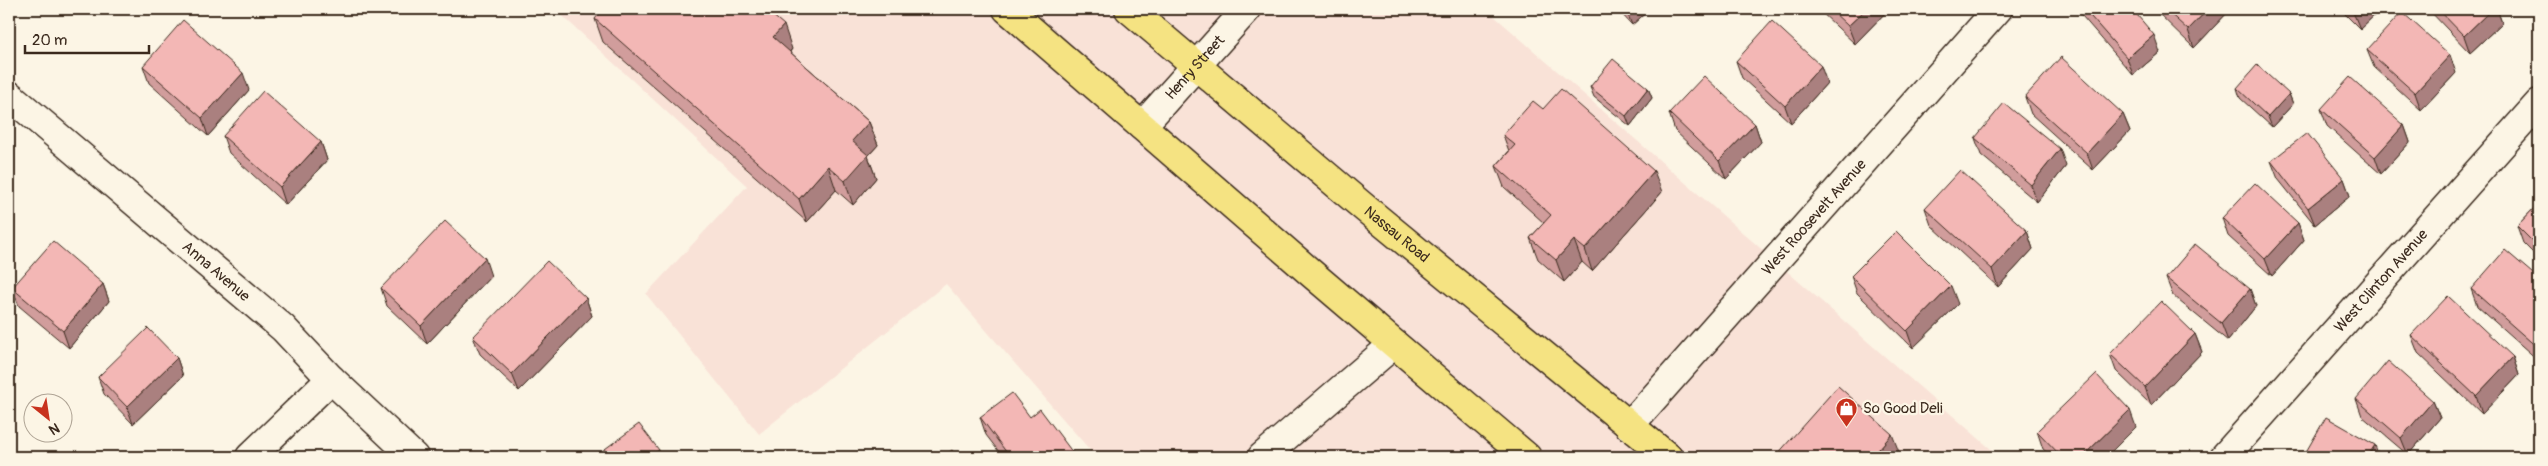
<svg xmlns="http://www.w3.org/2000/svg" width="2548" height="466" font-family="Pangolin,sans-serif">
<rect width="100%" height="100%" fill="#fcf5e5"/>
<filter id="ink" filterUnits="userSpaceOnUse"><feTurbulence type="fractalNoise" baseFrequency=".02" numOctaves="2"/><feDisplacementMap in="SourceGraphic" scale="10" xChannelSelector="R" yChannelSelector="G"/><feConvolveMatrix kernelMatrix="1 2 1 2 8 2 1 2 1" color-interpolation-filters="sRGB"/></filter>
<g filter="url(#ink)">
<path fill="#f9e2d7" d="M 555,9 L 1486,9 L 2000,457 L 1096,457 L 946,284 L 759,434 L 646,294 L 747,186 Z"/>
<g fill="none" stroke-linecap="round" stroke-linejoin="round">
<defs>
<g id="minor">
<path id="s1" d="M 9,95 L 283,328 L 331,379 L 414,457"/>
<path id="s2" d="M 1142,126 L 1247,9"/>
<path id="s3" d="M 1629,426 L 1998,9"/>
<path d="M 250,457 L 331,379"/>
<path d="M 1262,457 L 1394,344"/>
<path id="s4" d="M 2224,457 L 2539,103"/>
</g>
<g id="primary">
<path d="M 1007,9 L 1311,273 L 1527,457"/>
<path id="s5" d="M 1129,9 L 1366,209 L 1668,457"/>
</g>
</defs>
<use href="#minor" stroke="#3b2a1e" stroke-width="31"/>
<use href="#primary" stroke="#3b2a1e" stroke-width="31"/>
<use href="#minor" stroke="#fcf5e5" stroke-width="28"/>
<use href="#primary" stroke="#f5e382" stroke-width="28"/>
</g>
<g fill="#d19d9c" stroke="#3b2a1e">
<path d="M 1617,9 L 1650,9 L 1632,25 Z"/>
<path d="M 1818,9 L 1889,9 L 1855,44 Z"/>
<path d="M 2076,9 L 2132,9 L 2160,52 L 2133,75 Z"/>
<path d="M 2154,9 L 2227,9 L 2228,12 L 2194,48 Z"/>
<path d="M 2340,9 L 2381,9 L 2360,29 Z"/>
<path d="M 2428,9 L 2497,9 L 2502,23 L 2470,53 Z"/>
<path d="M 746,15 L 792,49 L 790,52 L 869,122 L 878,145 L 868,156 L 876,178 L 853,205 L 836,190 L 807,222 L 603,42 L 595,19 Z"/>
<path d="M 2367,50 L 2456,73 L 2421,110 L 2374,67 Z"/>
<path d="M 1736,61 L 1827,83 L 1791,123 L 1742,78 Z"/>
<path d="M 143,66 L 249,90 L 208,136 L 149,83 Z"/>
<path d="M 1590,87 L 1648,88 L 1652,98 L 1630,126 L 1594,97 Z"/>
<path d="M 2237,88 L 2289,94 L 2293,104 L 2272,127 L 2240,98 Z"/>
<path d="M 2025,97 L 2123,114 L 2130,131 L 2093,170 L 2031,114 Z"/>
<path d="M 1543,109 L 1662,192 L 1592,271 L 1582,262 L 1564,282 L 1538,259 L 1530,238 L 1544,223 L 1504,187 L 1496,166 L 1509,151 L 1503,135 Z"/>
<path d="M 2321,109 L 2404,125 L 2410,142 L 2381,174 L 2327,126 Z"/>
<path d="M 1669,113 L 1755,124 L 1761,142 L 1726,179 L 1675,131 Z"/>
<path d="M 223,136 L 321,142 L 327,160 L 286,205 L 229,153 Z"/>
<path d="M 1975,138 L 2066,166 L 2037,202 L 1981,155 Z"/>
<path d="M 2271,161 L 2344,179 L 2350,196 L 2315,225 L 2278,179 Z"/>
<path d="M 2539,203 L 2539,259 L 2523,243 L 2517,226 Z"/>
<path d="M 1925,208 L 2027,231 L 2033,249 L 1998,287 L 1931,225 Z"/>
<path d="M 2222,218 L 2298,223 L 2304,240 L 2272,276 L 2228,236 Z"/>
<path d="M 491,276 L 427,344 L 387,306 L 381,288 Z"/>
<path d="M 1851,276 L 1958,304 L 1913,348 L 1857,293 Z"/>
<path d="M 2166,278 L 2250,289 L 2256,306 L 2228,341 L 2173,296 Z"/>
<path d="M 2539,279 L 2539,361 L 2477,306 L 2471,289 Z"/>
<path d="M 103,284 L 109,301 L 69,348 L 19,306 L 12,288 Z"/>
<path d="M 586,298 L 592,316 L 519,391 L 480,354 L 473,337 Z"/>
<path d="M 2195,334 L 2202,352 L 2151,405 L 2116,371 L 2110,354 Z"/>
<path d="M 2411,335 L 2513,357 L 2519,375 L 2482,414 L 2418,353 Z"/>
<path d="M 177,358 L 183,376 L 133,424 L 104,394 L 98,377 Z"/>
<path d="M 2356,399 L 2433,401 L 2440,418 L 2408,455 L 2362,416 Z"/>
<path d="M 980,417 L 1030,417 L 1076,457 L 1003,457 L 986,435 Z"/>
<path d="M 2136,427 L 2106,457 L 2052,457 L 2043,449 L 2037,431 Z"/>
</g>
<g fill="#aa807f" stroke="#3b2a1e">
<path d="M 1635,9 L 1650,9 L 1632,25 L 1628,15 Z"/>
<path d="M 1866,9 L 1889,9 L 1855,44 L 1848,26 Z"/>
<path d="M 2208,9 L 2227,9 L 2228,12 L 2194,48 L 2188,30 Z"/>
<path d="M 2357,9 L 2381,9 L 2360,29 L 2353,12 Z"/>
<path d="M 2492,9 L 2497,9 L 2502,23 L 2470,53 L 2464,36 Z"/>
<path d="M 784,25 L 792,49 L 782,60 L 773,37 Z"/>
<path d="M 2154,35 L 2160,52 L 2133,75 L 2127,58 Z"/>
<path d="M 2450,55 L 2456,73 L 2421,110 L 2415,93 Z"/>
<path d="M 1821,66 L 1827,83 L 1791,123 L 1785,106 Z"/>
<path d="M 243,73 L 249,90 L 208,136 L 202,118 Z"/>
<path d="M 1648,88 L 1652,98 L 1630,126 L 1626,116 Z"/>
<path d="M 2289,94 L 2293,104 L 2272,127 L 2268,117 Z"/>
<path d="M 2123,114 L 2130,131 L 2093,170 L 2087,153 Z"/>
<path d="M 869,122 L 878,145 L 868,156 L 876,178 L 853,205 L 845,181 L 852,141 Z"/>
<path d="M 1755,124 L 1761,142 L 1726,179 L 1719,161 Z"/>
<path d="M 2404,125 L 2410,142 L 2381,174 L 2375,157 Z"/>
<path d="M 321,142 L 327,160 L 286,205 L 280,187 Z"/>
<path d="M 2060,149 L 2066,166 L 2037,202 L 2031,185 Z"/>
<path d="M 828,166 L 836,190 L 807,222 L 799,199 Z"/>
<path d="M 1654,171 L 1662,192 L 1592,271 L 1585,249 Z"/>
<path d="M 2344,179 L 2350,196 L 2315,225 L 2308,208 Z"/>
<path d="M 9,209 L 13,220 L 9,225 Z"/>
<path d="M 2298,223 L 2304,240 L 2272,276 L 2265,259 Z"/>
<path d="M 2027,231 L 2033,249 L 1998,287 L 1992,269 Z"/>
<path d="M 1574,240 L 1582,262 L 1564,282 L 1556,260 Z"/>
<path d="M 485,258 L 491,276 L 427,344 L 421,326 Z"/>
<path d="M 103,284 L 109,301 L 69,348 L 63,331 Z"/>
<path d="M 1951,286 L 1958,304 L 1913,348 L 1907,331 Z"/>
<path d="M 2250,289 L 2256,306 L 2228,341 L 2221,323 Z"/>
<path d="M 586,298 L 592,316 L 519,391 L 512,374 Z"/>
<path d="M 2195,334 L 2202,352 L 2151,405 L 2145,387 Z"/>
<path d="M 2513,357 L 2519,375 L 2482,414 L 2476,396 Z"/>
<path d="M 177,358 L 183,376 L 133,424 L 127,407 Z"/>
<path d="M 2433,401 L 2440,418 L 2408,455 L 2401,438 Z"/>
<path d="M 2130,410 L 2136,427 L 2106,457 L 2082,457 Z"/>
<path d="M 1892,434 L 1899,452 L 1894,457 L 1872,457 Z"/>
<path d="M 2375,445 L 2379,457 L 2367,457 Z"/>
<path d="M 659,450 L 661,457 L 649,457 Z"/>
</g>
<g fill="#f3b7b5" stroke="#3b2a1e">
<path d="M 603,9 L 739,9 L 746,15 L 752,9 L 765,9 L 784,25 L 773,37 L 869,122 L 852,141 L 868,155 L 845,181 L 828,166 L 799,199 L 595,19 Z"/>
<path d="M 1622,9 L 1635,9 L 1628,15 Z"/>
<path d="M 1830,9 L 1866,9 L 1848,26 Z"/>
<path d="M 2084,9 L 2132,9 L 2154,35 L 2127,58 Z"/>
<path d="M 2165,9 L 2208,9 L 2188,30 Z"/>
<path d="M 2350,9 L 2357,9 L 2353,12 Z"/>
<path d="M 2438,9 L 2492,9 L 2464,36 Z"/>
<path d="M 2402,12 L 2450,55 L 2415,93 L 2367,50 Z"/>
<path d="M 183,20 L 243,73 L 202,118 L 143,66 Z"/>
<path d="M 1772,21 L 1821,66 L 1785,106 L 1736,61 Z"/>
<path d="M 2061,57 L 2123,114 L 2087,153 L 2025,97 Z"/>
<path d="M 1613,59 L 1648,88 L 1626,116 L 1590,87 Z"/>
<path d="M 2257,65 L 2289,94 L 2268,117 L 2237,88 Z"/>
<path d="M 1704,76 L 1755,124 L 1719,161 L 1669,113 Z"/>
<path d="M 2350,77 L 2404,125 L 2375,157 L 2321,109 Z"/>
<path d="M 1561,89 L 1654,171 L 1585,249 L 1574,240 L 1556,260 L 1530,238 L 1551,215 L 1496,166 L 1515,145 L 1503,135 L 1533,101 L 1543,109 Z"/>
<path d="M 263,91 L 321,142 L 280,187 L 223,136 Z"/>
<path d="M 2004,103 L 2060,149 L 2031,185 L 1975,138 Z"/>
<path d="M 2307,133 L 2344,179 L 2308,208 L 2271,161 Z"/>
<path d="M 1960,170 L 2027,231 L 1992,269 L 1925,208 Z"/>
<path d="M 2255,183 L 2298,223 L 2265,259 L 2222,218 Z"/>
<path d="M 2539,203 L 2539,248 L 2517,226 Z"/>
<path d="M 445,221 L 485,258 L 421,326 L 381,288 Z"/>
<path d="M 1896,231 L 1951,286 L 1907,331 L 1851,276 Z"/>
<path d="M 53,241 L 103,284 L 63,331 L 12,288 Z"/>
<path d="M 2195,244 L 2250,289 L 2221,323 L 2166,278 Z"/>
<path d="M 2505,250 L 2539,279 L 2539,349 L 2471,289 Z"/>
<path d="M 547,261 L 586,298 L 512,374 L 473,337 Z"/>
<path d="M 2448,296 L 2513,357 L 2476,396 L 2411,335 Z"/>
<path d="M 2161,301 L 2195,334 L 2145,387 L 2110,354 Z"/>
<path d="M 148,328 L 177,358 L 127,407 L 98,377 Z"/>
<path d="M 2388,361 L 2433,401 L 2401,438 L 2356,399 Z"/>
<path d="M 2096,374 L 2130,410 L 2082,457 L 2062,457 L 2037,431 Z"/>
<path d="M 1838,386 L 1892,434 L 1872,457 L 1775,457 Z"/>
<path d="M 1012,393 L 1030,417 L 1040,409 L 1076,457 L 1010,457 L 980,417 Z"/>
<path d="M 2326,417 L 2375,445 L 2367,457 L 2303,457 Z"/>
<path d="M 639,424 L 659,450 L 649,457 L 594,457 Z"/>
<path d="M 952,450 L 957,457 L 943,457 Z"/>
</g>
</g>
<defs>
<symbol id="shop-pin" viewBox="-11 -11 22 30"><path d="M0 17L-7.5 6A9.5 9.5 0 1 1 7.5 6Z" fill="#c8321e" stroke="#fcf5e5"/><path d="M-5-2.5h2.3a2.7 3.5 0 0 1 5.4 0H5L5.5 6h-11ZM-1.5-2.5h3a1.5 2.3 0 0 0-3 0Z" fill="#fff"/></symbol>
</defs>
<g fill-rule="evenodd">
<use href="#shop-pin" x="1834" y="396" width="25" height="34"/>
</g>
<g text-anchor="middle" dominant-baseline="central" stroke-width="4.5" stroke-linejoin="round" paint-order="stroke">
<g font-size="15" fill="#3b2a1e" stroke="#fcf5e5">
<text stroke="none"><textPath href="#s2" startOffset="79">Henry Street</textPath></text>
<text stroke="none"><textPath href="#s3" startOffset="279">West Roosevelt Avenue</textPath></text>
<text stroke="none"><textPath href="#s5" startOffset="350">Nassau Road</textPath></text>
<text stroke="none"><textPath href="#s1" startOffset="272">Anna Avenue</textPath></text>
<text stroke="none"><textPath href="#s4" startOffset="236">West Clinton Avenue</textPath></text>
</g>
<g font-size="15" fill="#3b2a1e" stroke="#fcf5e5" text-anchor="start">
<text x="1863" y="408">So Good Deli</text>
</g>
</g>
<rect width="2548" height="466" fill="none" stroke="#fcf5e5" stroke-width="30"/>
<rect x="15" y="15" width="2518" height="436" fill="none" stroke="#3b2a1e" stroke-width="2" filter="url(#ink)"/>
<g transform="translate(48 418) rotate(150)"><circle r="24" fill="#fcf5e5" stroke="#afa495"/>
<path d="M0-4L9 19L0 12L-9 19Z" fill="#c8321e"/>
<text y="-8" font-size="14" font-weight="bold" text-anchor="middle" fill="#3b2a1e">N</text>
</g>
<path d="M25 45v8h124v-8" fill="none" stroke="#3b2a1e" stroke-width="2.5"/>
<text x="32" y="45" font-size="15" fill="#3b2a1e" stroke="#fcf5e5" stroke-width="4" paint-order="stroke">20 m</text>
</svg>
